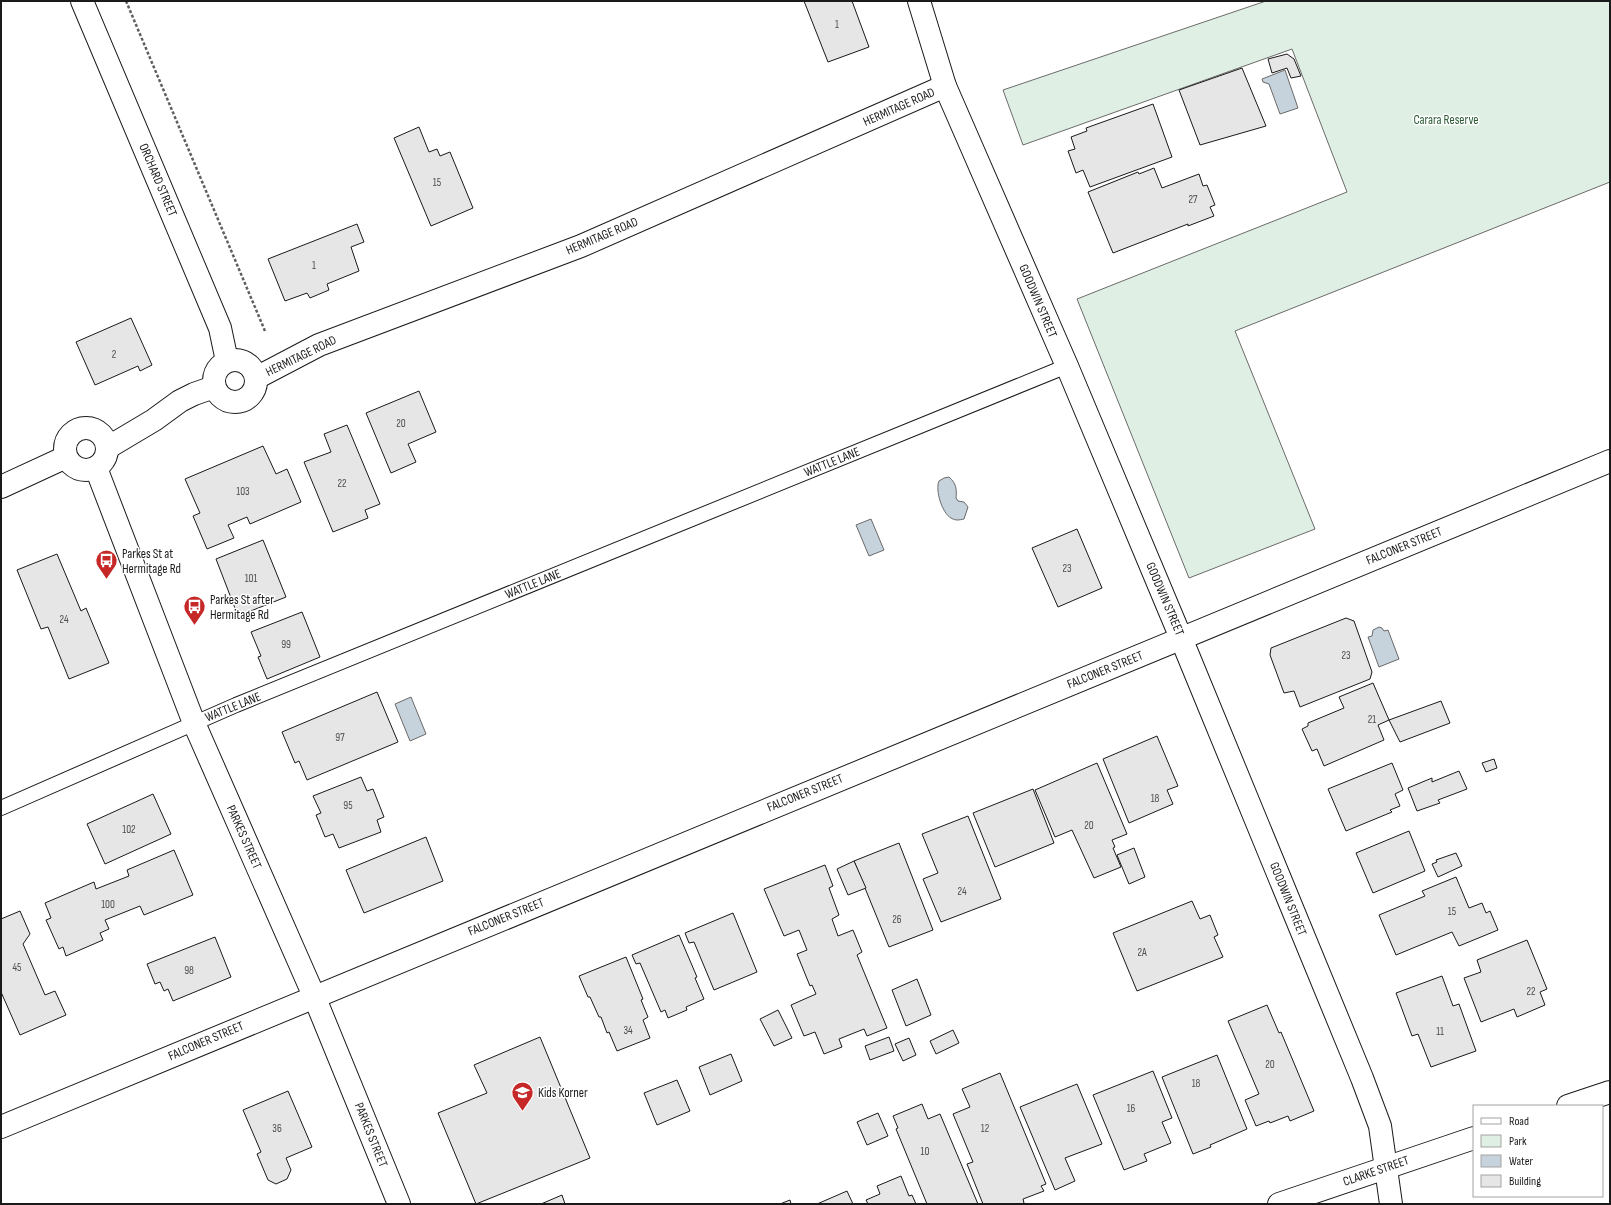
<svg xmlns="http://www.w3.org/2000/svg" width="1611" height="1205" font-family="'Sofia Sans Condensed',sans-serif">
<rect width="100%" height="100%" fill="#fff"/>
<path fill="#e0efe3" stroke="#6a6a6a" d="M 1266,1 L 1610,1 L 1610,182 L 1235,331 L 1315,529 L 1189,578 L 1077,299 L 1347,192 L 1292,49 L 1023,145 L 1003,90 Z"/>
<g fill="#c6d2dc" stroke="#6a6a6a">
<path d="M 1285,70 L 1298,108 L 1280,114 L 1269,84 L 1263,82 L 1262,79 Z"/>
<path d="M 949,477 C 956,483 957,489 956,498 L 958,501 L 964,502 L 968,507 L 964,519 C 959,520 956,521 951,518 C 942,513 935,490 939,481 L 944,478 Z"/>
<path d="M 871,519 L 884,550 L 869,556 L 856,525 Z"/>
<path d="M 1379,627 L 1382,628 L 1384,631 L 1388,630 L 1399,659 L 1379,667 L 1368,637 L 1372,636 L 1373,630 Z"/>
<path d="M 411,697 L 426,734 L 410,741 L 395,704 Z"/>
</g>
<g fill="#e6e6e6" stroke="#1a1a1a">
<path d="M 804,1 L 852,1 L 869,47 L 828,62 Z"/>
<path d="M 1287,54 L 1294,59 L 1301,76 L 1291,78 L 1287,68 L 1272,73 L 1268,59 Z"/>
<path d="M 1242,68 L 1266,126 L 1200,145 L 1179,90 Z"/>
<path d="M 1153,104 L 1172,157 L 1090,187 L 1083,170 L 1076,173 L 1068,151 L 1075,149 L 1071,137 L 1087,131 L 1086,128 Z"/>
<path d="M 419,127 L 429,152 L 437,149 L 440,156 L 450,152 L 473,208 L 431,226 L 394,138 Z"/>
<path d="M 1154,168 L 1162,188 L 1199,174 L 1203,186 L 1207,185 L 1215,205 L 1210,207 L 1214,216 L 1188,226 L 1188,224 L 1113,253 L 1088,192 L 1138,172 L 1139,174 Z"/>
<path d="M 357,224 L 364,242 L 351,247 L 359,271 L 327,284 L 329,290 L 310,298 L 307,293 L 285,301 L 268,259 Z"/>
<path d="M 131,318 L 152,365 L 140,371 L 138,366 L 95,385 L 76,342 Z"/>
<path d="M 419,391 L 436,432 L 408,444 L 416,462 L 391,473 L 366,413 Z"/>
<path d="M 347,425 L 380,504 L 365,510 L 368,518 L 333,532 L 304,462 L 331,452 L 324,434 Z"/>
<path d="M 263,446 L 276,474 L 287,469 L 301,502 L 250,524 L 247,517 L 228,525 L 234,538 L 207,549 L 193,516 L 200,513 L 185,479 Z"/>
<path d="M 1077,529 L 1102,588 L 1058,607 L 1032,548 Z"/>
<path d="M 263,540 L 286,597 L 238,616 L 216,559 Z"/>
<path d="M 57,554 L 81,611 L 86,608 L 109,663 L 69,679 L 48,627 L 41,629 L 17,570 Z"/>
<path d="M 302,612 L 320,657 L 267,679 L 258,657 L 261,656 L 251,632 Z"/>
<path d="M 1346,618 L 1354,621 L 1372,672 L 1370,679 L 1300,707 L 1294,691 L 1284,693 L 1270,655 L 1271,648 Z"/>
<path d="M 1373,683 L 1389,720 L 1378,725 L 1384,740 L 1324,766 L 1317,749 L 1312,751 L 1302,729 L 1308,726 L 1308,723 L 1344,708 L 1339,697 Z"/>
<path d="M 377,692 L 398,742 L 307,780 L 299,761 L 295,763 L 282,732 Z"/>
<path d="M 1441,701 L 1450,723 L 1400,742 L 1389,720 Z"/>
<path d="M 1157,736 L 1178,786 L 1167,790 L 1173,804 L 1129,823 L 1103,759 Z"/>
<path d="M 1494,759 L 1497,768 L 1486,772 L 1482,763 Z"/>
<path d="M 1097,763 L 1127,834 L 1112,840 L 1115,847 L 1113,848 L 1121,867 L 1094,878 L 1072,830 L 1055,837 L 1035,790 Z"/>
<path d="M 1392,763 L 1403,790 L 1395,794 L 1400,806 L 1390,810 L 1392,812 L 1346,831 L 1328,789 Z"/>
<path d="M 1459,771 L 1467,789 L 1438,800 L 1440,803 L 1417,811 L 1408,788 L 1432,778 L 1432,782 Z"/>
<path d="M 361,777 L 367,791 L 373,789 L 384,817 L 377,820 L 381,832 L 339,848 L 333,834 L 325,837 L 316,815 L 321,813 L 313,796 Z"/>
<path d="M 1033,789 L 1054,843 L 995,867 L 973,813 Z"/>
<path d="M 153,794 L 171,834 L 105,864 L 87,824 Z"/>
<path d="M 968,816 L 1001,899 L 941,922 L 923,879 L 938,873 L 922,834 Z"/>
<path d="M 1409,831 L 1425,871 L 1373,893 L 1356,853 Z"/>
<path d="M 426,837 L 443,881 L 364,913 L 346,870 Z"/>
<path d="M 899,843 L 933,930 L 889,947 L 854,861 Z"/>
<path d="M 1134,848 L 1145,877 L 1129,884 L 1117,855 Z"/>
<path d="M 174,850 L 193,895 L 144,915 L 140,906 L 105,920 L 109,929 L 100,933 L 103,940 L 66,956 L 63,947 L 59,949 L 46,920 L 51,918 L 45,903 L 94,882 L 96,889 L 129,876 L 127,870 Z"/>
<path d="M 1456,853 L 1462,866 L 1438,877 L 1432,864 L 1437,862 L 1436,860 Z"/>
<path d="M 854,861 L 866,888 L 848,895 L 837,869 Z"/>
<path d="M 825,865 L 833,886 L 829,888 L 839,915 L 832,919 L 838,936 L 853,930 L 862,952 L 857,955 L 887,1028 L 867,1036 L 864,1029 L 839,1039 L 842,1047 L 824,1054 L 815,1032 L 804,1036 L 791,1005 L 816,994 L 812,985 L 810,986 L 797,954 L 807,950 L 799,930 L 784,936 L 764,889 Z"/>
<path d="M 1456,877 L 1469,908 L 1482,903 L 1486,913 L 1490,911 L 1498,930 L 1459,946 L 1452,932 L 1396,955 L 1379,915 L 1425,896 L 1422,891 Z"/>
<path d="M 1192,901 L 1200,919 L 1210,915 L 1218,935 L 1214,937 L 1223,957 L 1137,991 L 1113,933 Z"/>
<path d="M 20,911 L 30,934 L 23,944 L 45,995 L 55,991 L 66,1015 L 20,1035 L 1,992 L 1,919 Z"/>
<path d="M 733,913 L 757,972 L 714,990 L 694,942 L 689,943 L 685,933 Z"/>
<path d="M 679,935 L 697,977 L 695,978 L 704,999 L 686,1007 L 687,1010 L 668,1018 L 665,1010 L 661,1012 L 640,963 L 636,964 L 632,955 Z"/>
<path d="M 215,937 L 231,977 L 173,1001 L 168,989 L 164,991 L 160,982 L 155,984 L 147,964 Z"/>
<path d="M 1527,940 L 1547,989 L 1540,992 L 1545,1005 L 1517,1017 L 1514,1009 L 1481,1022 L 1464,978 L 1481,972 L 1477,960 Z"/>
<path d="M 626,957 L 643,999 L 641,1000 L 648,1017 L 643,1020 L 650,1038 L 617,1051 L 609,1032 L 607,1033 L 601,1017 L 599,1017 L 590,997 L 588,997 L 579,976 Z"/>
<path d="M 1442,976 L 1453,1006 L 1459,1004 L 1476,1051 L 1431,1067 L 1418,1034 L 1412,1036 L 1396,993 Z"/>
<path d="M 917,979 L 931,1015 L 906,1026 L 892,990 Z"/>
<path d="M 1267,1005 L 1279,1033 L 1281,1032 L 1314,1111 L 1290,1121 L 1288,1116 L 1270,1123 L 1269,1121 L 1256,1126 L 1245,1100 L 1259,1094 L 1228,1021 Z"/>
<path d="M 778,1010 L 792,1038 L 774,1046 L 760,1019 Z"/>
<path d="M 953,1030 L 959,1043 L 936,1054 L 930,1041 Z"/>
<path d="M 540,1037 L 590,1158 L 476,1204 L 438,1113 L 487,1093 L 474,1065 Z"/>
<path d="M 889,1037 L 894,1051 L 870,1060 L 865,1046 Z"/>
<path d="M 909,1038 L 916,1055 L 903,1061 L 895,1044 Z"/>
<path d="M 731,1054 L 742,1081 L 710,1095 L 699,1067 Z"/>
<path d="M 1217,1055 L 1247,1129 L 1210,1145 L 1211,1147 L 1193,1154 L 1162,1077 Z"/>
<path d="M 1153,1071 L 1172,1118 L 1162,1122 L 1171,1143 L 1144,1154 L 1147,1161 L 1124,1170 L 1093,1095 Z"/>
<path d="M 1000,1073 L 1046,1184 L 1041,1186 L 1044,1191 L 1023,1199 L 1024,1203 L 1021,1204 L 983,1204 L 967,1164 L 973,1162 L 953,1114 L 970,1107 L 962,1089 Z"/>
<path d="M 677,1080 L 690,1111 L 657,1125 L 644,1093 Z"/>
<path d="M 1077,1084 L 1102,1144 L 1065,1158 L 1075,1181 L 1055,1190 L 1020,1107 Z"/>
<path d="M 288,1091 L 312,1147 L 286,1158 L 291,1170 L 287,1179 L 276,1184 L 268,1180 L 257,1154 L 261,1152 L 243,1110 Z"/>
<path d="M 922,1104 L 928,1119 L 940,1114 L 978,1204 L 927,1204 L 896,1129 L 898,1128 L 893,1116 Z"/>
<path d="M 878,1113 L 888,1136 L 867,1145 L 857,1122 Z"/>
<path d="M 901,1176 L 909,1196 L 912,1195 L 916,1204 L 868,1204 L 866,1200 L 880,1194 L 877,1186 Z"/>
<path d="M 847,1191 L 853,1204 L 817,1204 Z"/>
<path d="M 562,1195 L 565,1204 L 541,1204 Z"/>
<path d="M 790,1200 L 791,1204 L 780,1204 Z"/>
</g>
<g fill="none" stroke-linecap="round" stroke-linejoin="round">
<defs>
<path id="service" d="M 1,808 L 236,705 L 1067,366"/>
<g id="minor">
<path d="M 82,1 L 220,328 L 227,361"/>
<path d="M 919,1 L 945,86 L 1067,366 L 1181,638 L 1362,1078 L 1380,1126 L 1391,1204"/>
<circle cx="235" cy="381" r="21"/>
<path d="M 256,378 L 319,345 L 581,246 L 945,86"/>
<path d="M 107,448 L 154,420 L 180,401 L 194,394 L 214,387"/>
<path d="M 1568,1106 L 1610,1092"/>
<path d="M 1,1127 L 1610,461"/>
<path d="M 1279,1204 L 1474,1138"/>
</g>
<g id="tertiary">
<circle cx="86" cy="449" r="21"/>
<path d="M 96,468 L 194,723 L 314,996 L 399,1204"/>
<path d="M 1,487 L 66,457"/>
</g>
</defs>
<use href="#service" stroke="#1a1a1a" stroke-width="16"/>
<use href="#minor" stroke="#1a1a1a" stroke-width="24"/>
<use href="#tertiary" stroke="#1a1a1a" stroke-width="24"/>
<path stroke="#5f5f5f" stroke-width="2.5" stroke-dasharray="3 2" stroke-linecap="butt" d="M 126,1 L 265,331"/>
<use href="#service" stroke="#fff" stroke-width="14"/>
<use href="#minor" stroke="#fff" stroke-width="22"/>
<use href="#tertiary" stroke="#fff" stroke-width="22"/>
</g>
<defs>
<symbol id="bus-pin" viewBox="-11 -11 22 30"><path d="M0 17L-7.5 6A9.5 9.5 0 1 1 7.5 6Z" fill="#c62828" stroke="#fff"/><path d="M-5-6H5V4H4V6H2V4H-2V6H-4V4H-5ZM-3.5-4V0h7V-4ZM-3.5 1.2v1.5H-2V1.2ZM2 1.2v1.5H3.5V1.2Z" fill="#fff"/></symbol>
<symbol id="school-pin" viewBox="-11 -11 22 30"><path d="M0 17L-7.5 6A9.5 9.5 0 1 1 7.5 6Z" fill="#c62828" stroke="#fff"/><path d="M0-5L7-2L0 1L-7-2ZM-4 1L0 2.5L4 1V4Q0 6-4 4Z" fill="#fff"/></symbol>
</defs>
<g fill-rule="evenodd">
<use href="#bus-pin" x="94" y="548" width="25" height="34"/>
<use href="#bus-pin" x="182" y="594" width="25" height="34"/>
<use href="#school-pin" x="510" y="1080" width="25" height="34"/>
</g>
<g text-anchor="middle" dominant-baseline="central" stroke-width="3" stroke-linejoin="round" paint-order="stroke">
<g font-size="11" fill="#4d4d4d">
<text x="837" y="24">1</text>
<text x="437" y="182">15</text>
<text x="1193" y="199">27</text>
<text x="314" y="265">1</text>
<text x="114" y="354">2</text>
<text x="401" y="423">20</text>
<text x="342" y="483">22</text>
<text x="243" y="491">103</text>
<text x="1067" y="568">23</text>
<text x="251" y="578">101</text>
<text x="64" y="619">24</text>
<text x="286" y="644">99</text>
<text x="1346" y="655">23</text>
<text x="1372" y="719">21</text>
<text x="340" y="737">97</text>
<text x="1155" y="798">18</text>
<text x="348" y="805">95</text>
<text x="1089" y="825">20</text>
<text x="129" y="829">102</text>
<text x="962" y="891">24</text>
<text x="108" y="904">100</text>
<text x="1452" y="911">15</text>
<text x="897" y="919">26</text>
<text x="1142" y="952">2A</text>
<text x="17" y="967">45</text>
<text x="189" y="970">98</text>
<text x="1531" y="991">22</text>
<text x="628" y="1030">34</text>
<text x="1440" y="1031">11</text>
<text x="1270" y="1064">20</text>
<text x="1196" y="1083">18</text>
<text x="1131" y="1108">16</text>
<text x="277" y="1128">36</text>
<text x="985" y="1128">12</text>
<text x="925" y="1151">10</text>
</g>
<g font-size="13" fill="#1a1a1a" stroke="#fff">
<text transform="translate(899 107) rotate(-24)">HERMITAGE ROAD</text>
<text transform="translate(158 180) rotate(67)">ORCHARD STREET</text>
<text transform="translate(602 236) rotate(-23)">HERMITAGE ROAD</text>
<text transform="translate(1038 301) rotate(67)">GOODWIN STREET</text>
<text transform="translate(301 356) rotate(-26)">HERMITAGE ROAD</text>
<text transform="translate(832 462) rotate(-22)">WATTLE LANE</text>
<text transform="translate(1404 546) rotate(-22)">FALCONER STREET</text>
<text transform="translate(533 584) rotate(-22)">WATTLE LANE</text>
<text transform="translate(1165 599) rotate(67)">GOODWIN STREET</text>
<text transform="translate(1105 670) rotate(-22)">FALCONER STREET</text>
<text transform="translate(233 707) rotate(-22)">WATTLE LANE</text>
<text transform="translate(805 793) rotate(-22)">FALCONER STREET</text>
<text transform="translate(244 837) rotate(66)">PARKES STREET</text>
<text transform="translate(1288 899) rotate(68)">GOODWIN STREET</text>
<text transform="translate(506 917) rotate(-22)">FALCONER STREET</text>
<text transform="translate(206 1041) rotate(-23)">FALCONER STREET</text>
<text transform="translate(371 1135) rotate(68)">PARKES STREET</text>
<text transform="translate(1376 1171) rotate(-19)">CLARKE STREET</text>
</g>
<g font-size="13" fill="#2b5a34" stroke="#fff">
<text x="1446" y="120">Carara Reserve</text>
</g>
<g font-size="13" fill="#1a1a1a" stroke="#fff" text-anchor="start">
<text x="122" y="554">Parkes St at<tspan x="122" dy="15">Hermitage Rd</tspan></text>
<text x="210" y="600">Parkes St after<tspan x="210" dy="15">Hermitage Rd</tspan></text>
<text x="538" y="1093">Kids Korner</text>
</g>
</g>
<rect width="1611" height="1205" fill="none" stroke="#1a1a1a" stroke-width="4"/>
<rect x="1473" y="1105" width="130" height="92" fill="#ffffff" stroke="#a3a3a3"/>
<rect x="1481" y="1118" width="20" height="6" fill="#ffffff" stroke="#a3a3a3"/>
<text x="1509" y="1125" font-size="12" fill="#1a1a1a">Road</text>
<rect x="1481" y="1135" width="20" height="12" fill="#e0efe3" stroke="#a3a3a3"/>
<text x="1509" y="1145" font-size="12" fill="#1a1a1a">Park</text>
<rect x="1481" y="1155" width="20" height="12" fill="#c6d2dc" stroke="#a3a3a3"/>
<text x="1509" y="1165" font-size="12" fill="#1a1a1a">Water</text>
<rect x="1481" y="1175" width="20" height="12" fill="#e6e6e6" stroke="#a3a3a3"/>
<text x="1509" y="1185" font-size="12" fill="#1a1a1a">Building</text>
</svg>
